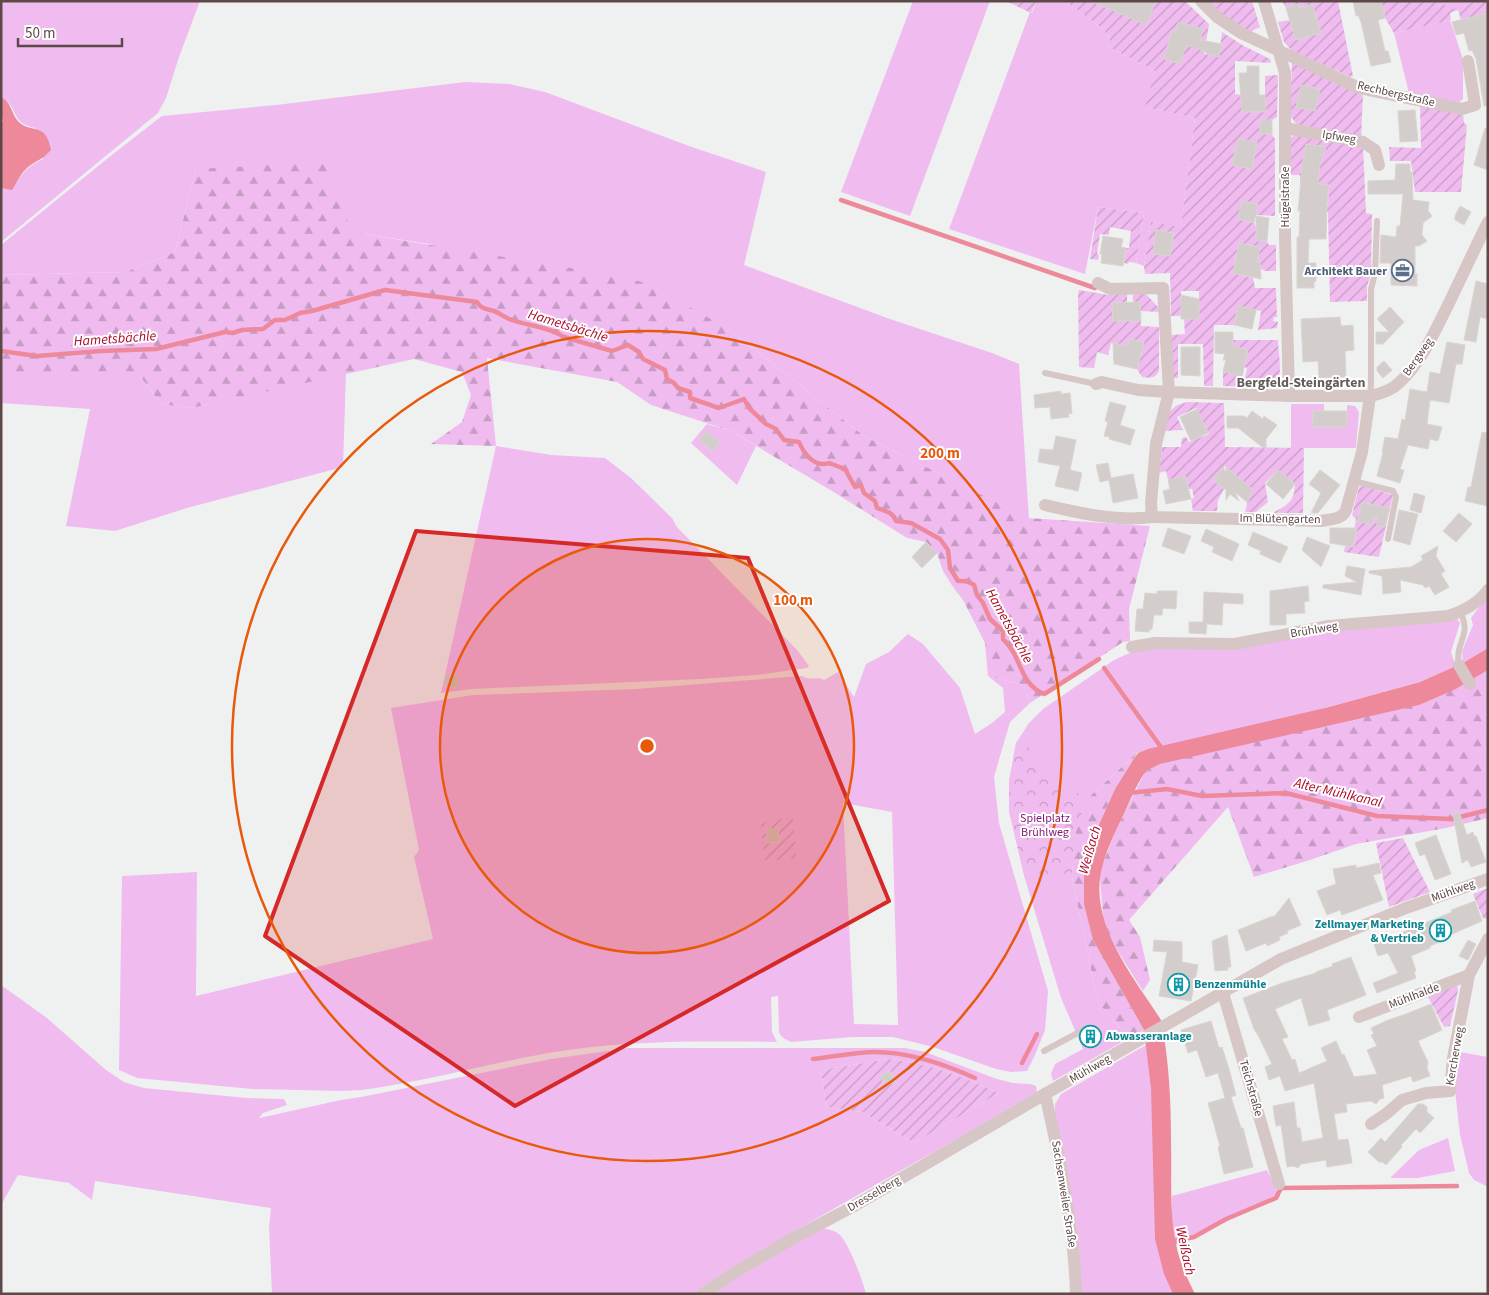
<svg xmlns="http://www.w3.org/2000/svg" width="1489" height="1295" font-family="'Source Sans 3',sans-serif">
<defs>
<pattern id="forest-firs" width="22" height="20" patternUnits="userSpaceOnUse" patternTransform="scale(1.25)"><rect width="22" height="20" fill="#f0bcf0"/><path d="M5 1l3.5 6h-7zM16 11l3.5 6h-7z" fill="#c69bc4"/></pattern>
<pattern id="park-crowns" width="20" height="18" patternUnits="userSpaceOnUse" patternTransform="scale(1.25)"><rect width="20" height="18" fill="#f0bcf0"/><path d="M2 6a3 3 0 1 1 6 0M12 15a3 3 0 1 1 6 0" fill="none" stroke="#c69bc4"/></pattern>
<pattern id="garden-furrows" width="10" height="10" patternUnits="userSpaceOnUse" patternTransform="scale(1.25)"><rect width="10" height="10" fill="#f0bcf0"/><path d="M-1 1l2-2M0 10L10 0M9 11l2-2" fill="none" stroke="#c69bc4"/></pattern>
</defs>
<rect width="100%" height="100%" fill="#eff1f0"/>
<g fill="#f0bcf0" fill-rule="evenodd">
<path d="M 1,1 L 200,1 L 179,57 L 166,98 L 158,113 L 1,242 L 1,188 L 12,189 C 22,174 26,167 43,159 L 35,128 C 9,123 19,106 1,97 Z"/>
<path d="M 913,1 L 990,1 L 910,216 L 841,192 Z"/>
<path d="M 1037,1 L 1065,1 L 1103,29 L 1110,40 L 1107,46 L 1155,71 L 1146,107 L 1195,118 L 1181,228 L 1151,222 L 1144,266 L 1136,263 L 1144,213 L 1098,207 L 1085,274 L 949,229 L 1030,12 L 1032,13 Z"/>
<path d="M 1443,1 L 1478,1 L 1447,12 Z"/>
<path d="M 1450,20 L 1463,59 L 1463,99 L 1458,103 L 1409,93 L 1394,33 Z"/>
<path d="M 465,82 L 509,84 L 545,92 L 689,146 L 766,172 L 744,265 L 890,319 L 992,353 L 1019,364 L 1029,519 L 864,436 L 730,330 L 429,244 L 351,232 L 196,169 L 175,252 L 126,272 L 1,275 L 1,245 L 113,154 L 162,116 L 276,105 Z"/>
<path d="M 346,373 L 343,467 L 187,508 L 115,531 L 66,526 L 90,409 L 1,403 L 1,376 L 140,376 L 161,404 L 191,408 Z"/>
<path d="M 1291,404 L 1324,404 L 1324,411 L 1313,411 L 1347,427 L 1347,405 L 1355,406 L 1359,412 L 1356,448 L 1291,448 Z"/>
<path d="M 707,424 L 731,431 L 756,446 L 737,485 L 691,443 Z"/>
<path d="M 496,446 L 552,455 L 605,458 L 631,478 L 672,518 L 677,527 L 798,651 L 809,666 L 807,668 L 756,675 L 701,679 L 472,689 L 441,693 Z"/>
<path d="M 1488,595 L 1488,648 L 1463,663 L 1462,651 L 1473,625 L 1471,618 Z"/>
<path d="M 1456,617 L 1460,623 L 1451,652 L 1456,667 L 1420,682 L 1329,707 L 1137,753 L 1086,800 L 1074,837 L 1072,877 L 1098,1003 L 1121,1029 L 1131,1037 L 1053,1081 L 1051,1074 L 1055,1064 L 1083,1049 L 1061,998 L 1025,879 L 1009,811 L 1009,782 L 1016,743 L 1029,723 L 1043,709 L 1114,660 L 1134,651 Z"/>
<path d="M 908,634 L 923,644 L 960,688 L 975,734 L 992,723 L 1005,712 L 1003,688 L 988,676 L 1024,685 L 1030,703 L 1010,722 L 994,777 L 999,823 L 1048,991 L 1045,1030 L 1035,1055 L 1027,1071 L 1011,1072 L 996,1069 L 933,1047 L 893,1037 L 852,1037 L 792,1042 C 786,1040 781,1038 779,1032 L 778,996 L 771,997 L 772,1032 L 777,1042 C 708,1041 636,1040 568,1050 C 499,1060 431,1081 362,1090 L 342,1091 L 252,1089 L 137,1078 L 119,1070 L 122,876 L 197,872 L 196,996 L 433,939 L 414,857 L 419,850 L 391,708 L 473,695 L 635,689 L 802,676 C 809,681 817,676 824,680 L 838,672 L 854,697 L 866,664 L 889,652 ZM 843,803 L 892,812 L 898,1025 L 854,1024 Z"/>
<path d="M 1,985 L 47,1018 L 106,1070 L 124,1082 L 144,1088 L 247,1098 L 284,1099 L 287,1105 L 263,1113 L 259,1118 L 341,1100 L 361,1097 L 551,1059 L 629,1048 L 905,1048 L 925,1052 L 997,1079 L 1013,1083 L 1030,1084 L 1036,1086 L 1037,1092 C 997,1115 957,1140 916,1162 C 841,1205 766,1245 695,1294 L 272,1294 L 269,1227 L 271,1208 L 95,1181 L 92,1200 L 69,1183 L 18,1175 L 1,1205 ZM 888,1059 C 927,1062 963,1077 999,1093 L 914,1143 L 862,1112 L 826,1107 L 821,1070 Z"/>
<path d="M 1146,1045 L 1173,1294 L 1081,1294 L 1055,1112 L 1055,1104 L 1061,1094 Z"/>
<path d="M 1460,1052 L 1488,1057 L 1488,1187 L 1474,1180 L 1469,1173 L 1460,1135 L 1455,1090 Z"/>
<path d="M 1448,1138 L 1455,1171 L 1418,1178 L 1390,1178 L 1419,1150 Z"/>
<path d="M 1267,1170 L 1280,1197 L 1176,1245 L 1172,1221 L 1172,1196 Z"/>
<path d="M 821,1228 C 827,1229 835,1230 840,1235 C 849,1244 863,1281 866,1294 L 714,1294 L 735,1279 Z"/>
</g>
<g fill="url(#forest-firs)">
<path d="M 324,162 L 352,232 L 571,268 L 648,283 L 730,330 L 864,436 L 1028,518 L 1150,526 L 1129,609 L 1130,641 L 1123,642 L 1030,703 L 1024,685 L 988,676 L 985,643 L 963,600 L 951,584 L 943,571 L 937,553 L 926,542 L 907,538 L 832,491 L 731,431 L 651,405 L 617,382 L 487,358 L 496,446 L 431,444 L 462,422 L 471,395 L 462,372 L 414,359 L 191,408 L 161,404 L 140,376 L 1,376 L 1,275 L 126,272 L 175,252 L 196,169 Z"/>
<path d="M 1488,670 L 1488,818 L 1446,828 L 1356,844 L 1310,860 L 1254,877 L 1228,807 L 1129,920 L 1140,937 L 1150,980 L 1143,991 L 1110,939 L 1103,917 L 1100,878 L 1102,866 L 1114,834 L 1145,772 L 1160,764 L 1456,689 Z"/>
<path d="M 1137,753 L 1115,789 L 1097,829 L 1086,862 L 1093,940 L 1144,1030 L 1131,1037 L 1121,1029 L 1098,1003 L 1072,877 L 1074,837 L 1086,800 Z"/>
</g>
<path fill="url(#park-crowns)" d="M 1016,743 L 1028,747 L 1063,798 L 1075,791 L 1086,800 L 1074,838 L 1072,877 L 1025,879 L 1009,811 L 1009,782 Z"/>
<g fill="url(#garden-furrows)">
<path d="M 1006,1 L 1037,1 L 1031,13 Z"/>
<path d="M 1065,1 L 1185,1 L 1209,24 L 1204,54 L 1219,56 L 1222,32 L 1244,46 L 1270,59 L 1271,63 L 1235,61 L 1235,94 L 1242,95 L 1242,112 L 1262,112 L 1263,95 L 1265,95 L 1265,76 L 1278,75 L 1277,117 L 1272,120 L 1260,120 L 1260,134 L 1272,134 L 1275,139 L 1275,216 L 1255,215 L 1258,204 L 1242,201 L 1238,219 L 1254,223 L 1256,227 L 1256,241 L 1267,241 L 1269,245 L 1276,245 L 1276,271 L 1265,271 L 1256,266 L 1260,263 L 1257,262 L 1259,247 L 1239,243 L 1236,257 L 1235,257 L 1236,258 L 1233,273 L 1253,278 L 1255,288 L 1276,288 L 1277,317 L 1274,317 L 1273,321 L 1278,322 L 1277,328 L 1258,330 L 1261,311 L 1238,306 L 1234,325 L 1214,325 L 1213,386 L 1204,386 L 1203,344 L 1178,344 L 1178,378 L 1172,378 L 1172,335 L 1185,334 L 1184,319 L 1199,319 L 1199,291 L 1181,291 L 1181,316 L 1171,316 L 1170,273 L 1145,274 L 1144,266 L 1151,222 L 1181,227 L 1195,118 L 1145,107 L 1155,71 L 1107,46 L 1110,40 L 1103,29 Z"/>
<path d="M 1208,1 L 1252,1 L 1260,27 L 1250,32 L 1220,13 Z"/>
<path d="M 1282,1 L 1338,1 L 1353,76 L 1351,77 L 1292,51 L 1284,42 L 1278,22 L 1290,20 L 1296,40 L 1321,32 L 1312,4 L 1299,8 L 1298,4 L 1286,8 Z"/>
<path d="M 1381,1 L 1443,1 L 1447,11 L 1478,1 L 1488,1 L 1488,13 L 1461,20 L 1458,10 L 1450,13 L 1451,20 L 1394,33 L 1385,18 Z"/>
<path d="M 1292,61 L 1363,95 L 1361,139 L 1298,127 L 1290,115 Z"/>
<path d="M 1420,106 L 1463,114 L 1464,123 L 1467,125 L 1461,192 L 1415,192 L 1411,161 L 1390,161 L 1389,147 L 1421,148 Z"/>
<path d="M 1298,133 L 1363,145 L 1366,213 L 1372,214 L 1371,274 L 1367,286 L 1367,301 L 1330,302 L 1328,212 L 1314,211 L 1313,204 L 1328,205 L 1329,185 L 1300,183 L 1300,175 L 1290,175 L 1290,138 Z"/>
<path d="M 1098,207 L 1144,213 L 1136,263 L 1129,262 L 1128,264 L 1124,263 L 1126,248 L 1129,248 L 1131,231 L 1110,227 L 1109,235 L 1100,234 L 1097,254 L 1099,255 L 1098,260 L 1090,259 Z"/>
<path d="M 1079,290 L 1108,295 L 1127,294 L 1127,302 L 1112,303 L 1113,321 L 1141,321 L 1141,326 L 1159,327 L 1159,371 C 1155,379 1150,378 1142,377 L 1137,369 L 1144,342 L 1130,339 L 1128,346 L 1111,343 L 1108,355 L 1097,352 L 1094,368 L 1079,367 L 1078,295 Z"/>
<path d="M 1133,294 L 1146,294 L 1158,307 L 1159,312 L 1140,311 L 1140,302 L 1133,302 Z"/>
<path d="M 1229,340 L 1278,340 C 1278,355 1285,379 1272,388 L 1223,386 L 1223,371 L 1245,377 L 1247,368 L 1244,367 L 1248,351 L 1227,345 Z"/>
<path d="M 1188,402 L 1224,403 L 1225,447 L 1304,448 L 1303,513 L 1273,513 C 1288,504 1294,503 1295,484 L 1278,470 L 1265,483 L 1268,502 L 1256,512 L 1245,512 L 1251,489 L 1225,466 L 1213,480 L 1224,489 L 1218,500 L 1217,511 L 1193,511 L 1191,499 L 1194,498 L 1192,489 L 1189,489 L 1185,476 L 1168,480 L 1166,471 L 1159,473 L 1162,447 L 1181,447 L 1182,438 L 1186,437 L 1189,442 L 1209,434 L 1196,408 L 1177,417 L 1183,430 L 1164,431 C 1169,413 1168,406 1188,402 Z"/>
<path d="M 1363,486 L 1393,495 L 1379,557 L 1344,552 L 1345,546 L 1354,547 L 1356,533 L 1354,532 L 1356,519 L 1352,515 L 1359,487 Z"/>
<path d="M 793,818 L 796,858 L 765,861 L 761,825 L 769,820 Z"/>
<path d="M 1403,838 L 1430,892 L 1389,907 L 1376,843 Z"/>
<path d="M 1488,888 L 1488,919 L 1483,918 L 1473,894 Z"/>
<path d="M 1457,983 L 1458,991 L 1450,1026 L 1444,1027 L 1426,993 Z"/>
<path d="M 888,1059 C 927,1062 963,1077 999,1093 L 914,1143 L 862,1112 L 826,1107 L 821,1070 Z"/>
</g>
<g fill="#ed899b">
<path d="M 1,97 C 11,102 11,112 17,120 C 29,135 46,120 51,150 C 42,160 37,160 28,167 C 21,173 17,182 12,190 L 1,188 L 1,125 L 3,120 L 1,117 Z"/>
<path d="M 1488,648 L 1488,670 L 1456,689 L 1419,705 L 1160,764 C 1155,767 1148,769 1144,774 C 1135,787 1129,804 1122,818 C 1114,834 1106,851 1102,868 C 1088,923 1133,976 1161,1020 C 1169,1060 1171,1100 1171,1141 C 1172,1175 1169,1211 1176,1244 C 1179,1261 1187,1278 1195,1294 L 1173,1294 L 1164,1274 L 1155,1239 L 1151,1090 L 1144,1030 L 1093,940 L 1084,904 L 1084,876 L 1086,862 L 1097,829 L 1115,789 L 1133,760 L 1138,753 L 1148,749 L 1329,707 L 1420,682 L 1463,663 Z"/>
</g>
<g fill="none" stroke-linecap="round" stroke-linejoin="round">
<g stroke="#ed899b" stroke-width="4.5">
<path d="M 841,200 L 1095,288"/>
<path d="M 1,351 L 37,356 L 101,351 L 156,349 L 225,332 L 233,333 L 242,330 L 263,329 L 275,320 L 285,320 L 300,313 L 312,311 L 385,290 L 477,302 C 481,309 487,309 494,311 C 500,313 505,318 512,320 C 529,326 549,327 564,337 L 612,351 L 628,345 L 639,352 L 643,359 L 665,370 L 667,379 L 674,383 L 678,388 L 690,392 L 690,398 L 719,408 L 744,399 L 749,408 L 766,424 L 776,429 L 784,440 L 799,442 C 804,454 815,468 829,463 L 845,469 L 855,487 L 861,485 L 864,493 L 875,501 L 877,508 C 885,511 893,512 896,521 L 911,523 L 940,539 L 948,550 L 950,568 L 958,581 L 967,581 L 974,585 L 977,595 L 983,603 L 990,619 L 1003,631 L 1003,639 C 1022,656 1019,684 1044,694 L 1046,693 L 1099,659"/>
<path d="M 1104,668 L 1163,750"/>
<path d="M 1129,793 L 1167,789 L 1202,796 L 1286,793 L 1377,816 L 1452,819 L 1488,810"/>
<path d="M 813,1059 C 834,1057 855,1052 875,1052 C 909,1052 944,1064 975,1078"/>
<path d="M 1022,1063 L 1037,1034"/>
<path d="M 1170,1242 L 1194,1237 L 1226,1219 L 1276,1198 L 1281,1188 L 1457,1186"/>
</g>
</g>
<g fill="#d3cdcb" stroke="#dad5d3">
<path d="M 1091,1 L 1156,1 L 1146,25 Z"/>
<path d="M 1353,1 L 1381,1 L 1385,18 L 1378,20 L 1385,51 L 1388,51 L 1391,62 L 1371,66 L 1361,22 L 1358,15 L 1356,16 Z"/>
<path d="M 1298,4 L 1299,8 L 1312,4 L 1321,33 L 1296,40 L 1286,8 Z"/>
<path d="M 1488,13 L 1488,106 L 1484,106 L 1476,59 L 1472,50 L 1469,51 L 1464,33 L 1456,35 L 1452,22 Z"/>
<path d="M 1178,22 L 1203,29 L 1200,40 L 1222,44 L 1219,57 L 1206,54 L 1206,52 L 1186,45 L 1180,64 L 1164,59 L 1172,30 L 1176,31 Z"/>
<path d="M 1247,66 L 1259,66 L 1259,95 L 1265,95 L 1266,112 L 1242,112 L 1239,73 L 1247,73 Z"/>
<path d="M 1301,85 L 1320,89 L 1315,111 L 1296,107 Z"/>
<path d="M 1415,110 L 1418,141 L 1400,142 L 1398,111 Z"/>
<rect x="1260" y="120" width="12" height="14"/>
<path d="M 1485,128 L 1488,129 L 1488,170 L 1474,165 Z"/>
<path d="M 1239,139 L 1257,142 L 1252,169 L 1232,165 L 1236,146 L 1238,146 Z"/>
<path d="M 1306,144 L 1326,147 L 1320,164 L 1318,184 L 1329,185 L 1327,205 L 1326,239 L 1309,239 L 1308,263 L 1316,263 L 1316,281 L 1314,282 L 1314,288 L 1297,288 L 1297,237 L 1299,237 L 1300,211 L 1298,211 L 1302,168 Z"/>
<path d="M 1396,164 L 1410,164 L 1410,172 L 1412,172 L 1413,200 L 1429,202 L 1428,211 L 1432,216 L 1423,223 L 1422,235 L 1427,241 L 1419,246 L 1415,246 L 1415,274 L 1417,274 L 1417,286 L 1391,285 L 1391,263 L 1380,263 L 1381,235 L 1396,237 L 1397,226 L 1400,226 L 1403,194 L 1368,194 L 1368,181 L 1395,180 Z"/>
<path d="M 1242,201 L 1258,204 L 1254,223 L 1238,219 Z"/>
<path d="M 1460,206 L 1471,212 L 1464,225 L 1455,220 L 1455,216 Z"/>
<path d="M 1256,216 L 1269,218 L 1267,241 L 1256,241 Z"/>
<path d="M 1156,230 L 1174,233 L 1170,256 L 1153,254 Z"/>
<path d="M 1103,236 L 1123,239 L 1121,247 L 1126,248 L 1123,266 L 1101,263 L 1102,254 L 1100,254 Z"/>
<path d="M 1239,243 L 1260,247 L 1257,262 L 1260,262 L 1261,279 L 1233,273 Z"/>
<path d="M 1476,281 L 1488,284 L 1488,319 L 1480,317 L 1476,342 L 1464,340 Z"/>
<path d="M 1181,295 L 1199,299 L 1199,319 L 1181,319 Z"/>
<path d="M 1140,302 L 1141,321 L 1113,321 L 1112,303 Z"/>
<path d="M 1238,306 L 1256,310 L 1252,329 L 1234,325 Z"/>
<path d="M 1390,307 L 1404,322 L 1383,344 L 1376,344 L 1376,332 L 1389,332 L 1377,319 Z"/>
<path d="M 1340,317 L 1341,326 L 1353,325 L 1354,350 L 1345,351 L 1346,377 L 1319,378 L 1318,361 L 1303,362 L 1301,319 Z"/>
<path d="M 1215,332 L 1233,332 L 1233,346 L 1248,350 L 1242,377 L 1223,371 L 1226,360 L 1223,360 L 1225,354 L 1215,353 Z"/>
<path d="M 1129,339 L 1144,342 L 1137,369 L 1114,364 L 1113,343 L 1128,346 Z"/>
<path d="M 1447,342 L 1465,345 L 1462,364 L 1456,364 L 1449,403 L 1430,400 L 1427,424 L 1442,427 L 1438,441 L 1430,439 L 1428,449 L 1408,445 L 1400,469 L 1404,470 L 1400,483 L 1377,476 L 1383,453 L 1382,452 L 1385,437 L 1398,439 L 1402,419 L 1405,420 L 1410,389 L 1427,392 L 1430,372 L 1440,374 Z"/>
<path d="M 1181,347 L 1200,347 L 1200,376 L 1181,375 Z"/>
<path d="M 1384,361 L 1392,370 L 1383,378 L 1377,371 L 1377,367 Z"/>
<path d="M 1061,391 L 1061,394 L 1070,393 L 1072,413 L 1068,414 L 1069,417 L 1051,419 L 1050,407 L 1035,408 L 1034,395 Z"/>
<path d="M 1110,402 L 1126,406 L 1120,425 L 1135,430 L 1130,445 L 1109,439 L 1110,437 L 1104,436 L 1108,422 L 1105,421 Z"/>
<path d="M 1197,409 L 1208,433 L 1191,441 L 1180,417 Z"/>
<path d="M 1252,411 L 1263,419 L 1264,416 L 1277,425 L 1266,439 L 1266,450 L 1238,428 L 1227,428 L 1227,416 L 1244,416 L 1247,418 Z"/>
<rect x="1313" y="411" width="34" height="16"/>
<path d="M 707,431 L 720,442 L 712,451 L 699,440 Z"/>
<path d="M 1482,432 L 1488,433 L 1488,506 L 1465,501 L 1468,487 L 1471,487 Z"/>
<path d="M 1056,436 L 1076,440 L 1070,470 L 1082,473 L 1078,491 L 1055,486 L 1060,466 L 1038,462 L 1040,449 L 1053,450 Z"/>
<path d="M 1108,463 L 1111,478 L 1133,474 L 1138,498 L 1113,503 L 1109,480 L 1100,482 L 1096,465 Z"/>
<path d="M 1223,467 L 1226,473 L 1226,467 L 1252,489 L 1248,503 L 1235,492 L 1239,501 L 1230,494 L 1226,500 L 1226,490 L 1213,480 Z"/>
<path d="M 1278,470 L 1295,484 L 1283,499 L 1266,484 Z"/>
<path d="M 1320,470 L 1340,485 L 1318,513 L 1311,513 L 1321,493 L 1309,484 Z"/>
<path d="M 1185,476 L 1191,499 L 1166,504 L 1163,491 L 1170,489 L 1168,480 Z"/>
<path d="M 1414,493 L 1425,496 L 1421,513 L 1410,510 Z"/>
<path d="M 1362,502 L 1389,508 L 1385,527 L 1377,526 L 1377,516 L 1374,516 L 1373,525 L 1357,521 Z"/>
<path d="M 1399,510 L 1418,514 L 1410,545 L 1393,540 Z"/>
<path d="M 1459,513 L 1472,524 L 1456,542 L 1443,531 Z"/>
<path d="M 1168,528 L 1191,536 L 1184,554 L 1162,546 Z"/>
<path d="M 1330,528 L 1357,528 L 1353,547 L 1330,543 Z"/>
<path d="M 1206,529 L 1239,544 L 1232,561 L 1212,552 L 1214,547 L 1201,541 Z"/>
<path d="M 1253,532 L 1288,547 L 1280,563 L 1260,554 L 1261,551 L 1248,545 Z"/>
<path d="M 1307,537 L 1330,546 L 1321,567 L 1302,550 Z"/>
<path d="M 926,542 L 937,553 L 922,568 L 912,557 Z"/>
<path d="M 1438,546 L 1436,556 L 1445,571 L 1441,574 L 1449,587 L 1435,595 L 1429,586 L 1425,588 L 1423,585 L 1400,580 L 1401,592 L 1383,594 L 1382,576 L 1369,573 L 1369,571 L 1411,567 L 1423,560 L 1421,556 Z"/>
<path d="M 1347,566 L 1365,569 L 1361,595 L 1323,588 L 1323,585 L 1357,582 L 1345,576 Z"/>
<path d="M 1308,586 L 1309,601 L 1304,602 L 1305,613 L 1286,614 L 1286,625 L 1270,625 L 1270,591 Z"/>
<path d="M 1157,591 L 1177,591 L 1176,609 L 1163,608 L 1162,615 L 1154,615 L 1152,629 L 1149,630 L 1149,632 L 1135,631 L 1137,609 L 1143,609 L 1145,593 L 1157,594 Z"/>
<path d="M 1204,592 L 1243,594 L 1243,604 L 1223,603 L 1222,625 L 1207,624 L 1206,634 L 1189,633 L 1189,622 L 1203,622 Z"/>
<path d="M 446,674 L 459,675 L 457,688 L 445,686 Z"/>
<path d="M 1459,812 L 1467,835 L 1473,832 L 1474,836 L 1476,836 L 1486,862 L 1471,867 L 1468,860 L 1462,863 L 1453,814 Z"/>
<path d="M 778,828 L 779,842 L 768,843 L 766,829 Z"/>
<path d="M 1436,835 L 1451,874 L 1435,880 L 1425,854 L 1420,856 L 1415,843 Z"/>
<path d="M 1379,863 L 1381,873 L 1373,875 L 1383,900 L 1342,915 L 1340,910 L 1327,915 L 1317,891 L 1336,884 L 1333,869 L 1356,865 L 1356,868 Z"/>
<path d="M 1289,898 L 1301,925 L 1287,931 L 1288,933 L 1279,937 L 1280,940 L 1267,946 L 1266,943 L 1246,951 L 1238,930 L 1273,916 L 1274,917 Z"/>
<path d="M 1475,901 L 1482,921 L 1443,938 L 1442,941 L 1430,946 L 1430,948 L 1411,956 L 1416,971 L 1414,972 L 1416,978 L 1377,993 L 1373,983 L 1398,973 L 1388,953 L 1378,956 L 1374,944 L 1452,912 L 1451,910 Z"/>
<path d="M 1227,935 L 1231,967 L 1228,967 L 1228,970 L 1215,971 L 1212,941 Z"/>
<path d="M 1154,940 L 1182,942 L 1182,962 L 1198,965 L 1191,1001 L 1159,996 L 1167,952 L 1153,951 Z"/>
<path d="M 1468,940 L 1476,944 L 1468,960 L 1459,956 Z"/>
<path d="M 1351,957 L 1366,995 L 1327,1010 L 1330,1020 L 1309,1026 L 1301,998 L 1275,1009 L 1288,1037 L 1282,1039 L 1292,1060 L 1295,1059 L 1299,1073 L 1327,1061 L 1321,1048 L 1336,1041 L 1342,1055 L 1344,1054 L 1354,1077 L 1377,1074 L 1367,1050 L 1377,1046 L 1371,1035 L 1374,1034 L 1371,1028 L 1388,1020 L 1406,1014 L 1431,1004 L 1442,1030 L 1418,1041 L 1428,1062 L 1427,1068 L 1430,1076 L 1413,1082 L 1411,1076 L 1382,1085 L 1384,1098 L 1380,1099 L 1376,1104 L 1371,1101 L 1346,1104 L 1347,1112 L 1334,1114 L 1338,1140 L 1348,1139 L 1352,1163 L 1327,1167 L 1326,1160 L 1301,1164 L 1298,1168 L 1294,1166 L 1287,1167 L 1281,1125 L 1276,1126 L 1273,1106 L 1294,1102 L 1297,1128 L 1300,1128 L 1302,1142 L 1323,1138 L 1314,1083 L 1285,1091 L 1280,1076 L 1269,1080 L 1265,1067 L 1272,1064 L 1258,1035 L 1254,1029 L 1243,998 L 1282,983 L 1316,973 L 1316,972 L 1333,966 L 1332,964 Z"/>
<path d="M 1211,1021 L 1219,1048 L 1222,1047 L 1229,1069 L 1236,1095 L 1231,1097 L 1241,1128 L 1243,1128 L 1253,1167 L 1224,1174 L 1218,1147 L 1220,1146 L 1208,1103 L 1225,1098 L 1218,1073 L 1206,1077 L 1197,1050 L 1188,1053 L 1181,1030 Z"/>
<path d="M 890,1071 L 896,1081 L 886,1086 L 880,1076 Z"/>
<path d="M 1418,1104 L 1423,1104 L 1427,1107 L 1427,1112 L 1434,1118 L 1420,1133 L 1416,1129 L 1401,1145 L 1402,1147 L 1386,1165 L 1381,1161 L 1380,1163 L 1368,1152 L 1381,1138 L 1385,1142 Z"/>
</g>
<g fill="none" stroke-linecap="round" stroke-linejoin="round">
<g stroke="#d6c6c5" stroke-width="6">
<path d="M 1045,373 L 1096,384"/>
<path d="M 1370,396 L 1371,385 L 1371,289 L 1375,274 L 1377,221"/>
<path d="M 1354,481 L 1393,491 L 1396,497 L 1388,539"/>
<path d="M 1459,665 C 1454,642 1473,636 1460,612"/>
<path d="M 1044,1051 L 1087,1028"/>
</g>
<g stroke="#d6c6c5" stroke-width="12">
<path d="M 1201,1 L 1217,17 L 1241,33 L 1357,87 L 1369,90 L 1462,109 L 1475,105 L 1468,61"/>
<path d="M 1264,1 L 1285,73 L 1285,235 L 1289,396"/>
<path d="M 1285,128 L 1363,142 L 1375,150 L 1379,165"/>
<path d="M 1098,283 L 1110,289 L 1163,288 L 1169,392 L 1156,444 L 1151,503 L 1152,517 L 1321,521 C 1331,519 1342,520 1346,510 L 1362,452 L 1370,396"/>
<path d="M 1096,384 L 1102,382 L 1138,390 L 1169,392 L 1289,396 L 1370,396 C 1381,394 1392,390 1400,382 C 1423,360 1436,329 1450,301 C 1463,274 1475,248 1488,222"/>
<path d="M 1045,505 C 1079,513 1117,522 1152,517"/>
<path d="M 1132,647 L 1155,643 L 1235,644 L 1329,626 L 1448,616 C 1464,611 1478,604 1488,590"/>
<path d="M 1459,665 L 1470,684"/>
<path d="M 1223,993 L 1279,1184"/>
<path d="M 1359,1017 L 1469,975"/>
<path d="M 1045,1094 C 1060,1160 1074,1226 1076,1294"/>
<path d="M 1371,1124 L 1386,1114 L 1402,1100 L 1426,1093 L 1450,1091 L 1453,1058 L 1469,975 L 1488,939"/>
<path d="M 703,1294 L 734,1273 L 792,1239 L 854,1206 L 1045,1094 L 1281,959 L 1406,908 L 1488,879"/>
</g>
</g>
<path fill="#d62828" fill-opacity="0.2" stroke="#d62828" stroke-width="4" stroke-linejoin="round" d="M 416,531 L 748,558 L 889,901 L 515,1106 L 265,936 Z"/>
<circle cx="647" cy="746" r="207" fill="#e8590c" fill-opacity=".12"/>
<g fill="none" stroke="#e8590c" stroke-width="2.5">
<circle cx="647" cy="746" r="207"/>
<circle cx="647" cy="746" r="415"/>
</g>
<defs>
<symbol id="office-ring" viewBox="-11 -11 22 22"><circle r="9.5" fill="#fff" stroke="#5c6f8a" stroke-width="1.5"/><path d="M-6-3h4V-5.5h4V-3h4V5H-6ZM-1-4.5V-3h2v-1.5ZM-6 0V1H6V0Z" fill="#5c6f8a"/></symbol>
<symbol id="building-ring" viewBox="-11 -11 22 22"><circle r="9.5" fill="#fff" stroke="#0f9aa8" stroke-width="1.5"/><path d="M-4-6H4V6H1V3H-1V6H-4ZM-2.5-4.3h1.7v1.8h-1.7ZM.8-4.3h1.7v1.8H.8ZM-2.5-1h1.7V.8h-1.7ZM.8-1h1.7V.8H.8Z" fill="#0f9aa8"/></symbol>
</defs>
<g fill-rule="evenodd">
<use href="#office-ring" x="1390" y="258" width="25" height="25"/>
<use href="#building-ring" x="1428" y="918" width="25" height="25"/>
<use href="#building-ring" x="1166" y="972" width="25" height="25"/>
<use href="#building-ring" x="1078" y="1024" width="25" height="25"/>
</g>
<g text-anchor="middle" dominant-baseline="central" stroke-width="4" stroke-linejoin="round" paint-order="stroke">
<g font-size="12" fill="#5c4846" stroke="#fff">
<text transform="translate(1396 94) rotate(13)">Rechbergstraße</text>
<text transform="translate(1339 137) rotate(9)">Ipfweg</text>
<text transform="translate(1285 197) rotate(-90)">Hügelstraße</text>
<text transform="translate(1418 357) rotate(-55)">Bergweg</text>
<text transform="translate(1280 519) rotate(1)">Im Blütengarten</text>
<text transform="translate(1314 630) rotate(-10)">Brühlweg</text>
<text transform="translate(1453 891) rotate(-20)">Mühlweg</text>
<text transform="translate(1414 996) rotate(-21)">Mühlhalde</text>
<text transform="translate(1455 1056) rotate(-80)">Kercherweg</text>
<text transform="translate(1090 1069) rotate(-30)">Mühlweg</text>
<text transform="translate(1251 1088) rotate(74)">Teichstraße</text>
<text transform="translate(874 1194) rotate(-30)">Dresselberg</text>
<text transform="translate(1064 1194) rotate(81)">Sachsenweiler Straße</text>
</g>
<g font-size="12" font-weight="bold" fill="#4e5e75" stroke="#fff" text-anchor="end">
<text x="1387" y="271">Architekt Bauer</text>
</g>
<g font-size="12" fill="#7f1673" stroke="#fff">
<text x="1045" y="818">Spielplatz<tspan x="1045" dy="14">Brühlweg</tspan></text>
</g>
<g font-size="12" font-weight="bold" fill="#0d838f" stroke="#fff" text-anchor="start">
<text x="1424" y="924" text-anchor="end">Zellmayer Marketing<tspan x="1424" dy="14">&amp; Vertrieb</tspan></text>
<text x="1194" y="984">Benzenmühle</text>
<text x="1106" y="1036">Abwasseranlage</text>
</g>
<g font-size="14" font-style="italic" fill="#ac0a27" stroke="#fff">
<text transform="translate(568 326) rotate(17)">Hametsbächle</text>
<text transform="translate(115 339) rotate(-4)">Hametsbächle</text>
<text transform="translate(1009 626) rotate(61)">Hametsbächle</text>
<text transform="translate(1338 793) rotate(13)">Alter Mühlkanal</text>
<text transform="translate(1090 850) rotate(-74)">Weißach</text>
<text transform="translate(1185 1251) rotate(78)">Weißach</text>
</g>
<g font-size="14" font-weight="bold" fill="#645d5b" stroke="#fff">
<text x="1301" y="383">Bergfeld-Steingärten</text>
</g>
</g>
<circle cx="647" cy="746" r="8" fill="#e8590c" stroke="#fff" stroke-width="2.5"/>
<g font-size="15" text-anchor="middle" font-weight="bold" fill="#e8590c" stroke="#fff" stroke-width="4" stroke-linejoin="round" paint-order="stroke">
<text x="940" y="458">200 m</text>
<text x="793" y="605">100 m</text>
</g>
<rect width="1489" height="1295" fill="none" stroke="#5c4846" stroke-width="5"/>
<path d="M18 38v8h104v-8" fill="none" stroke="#5c4846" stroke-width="2.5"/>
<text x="25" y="38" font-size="15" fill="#5c4846" stroke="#ffffff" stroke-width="4" paint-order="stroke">50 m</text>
</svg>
